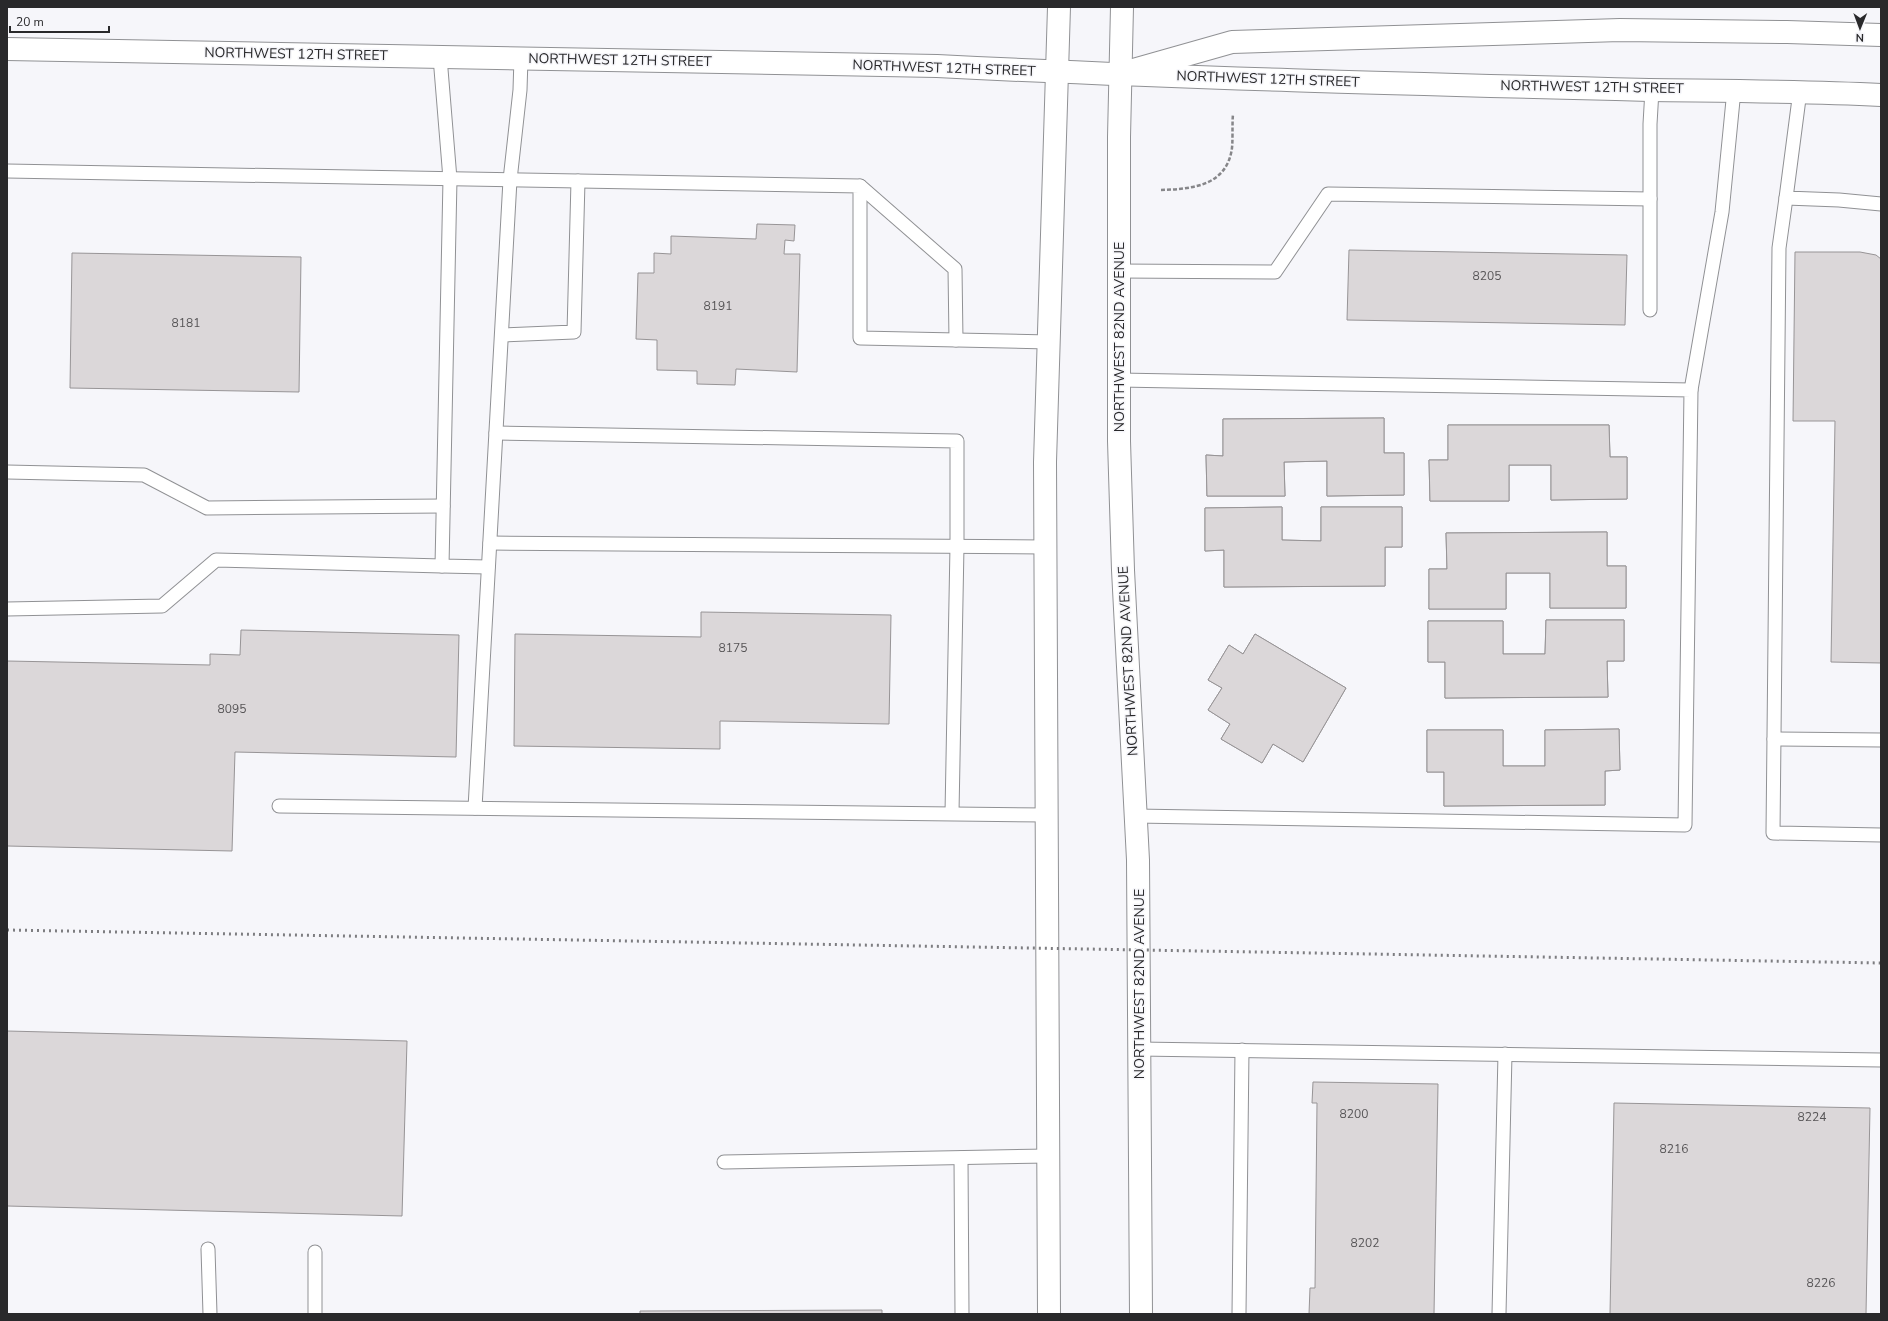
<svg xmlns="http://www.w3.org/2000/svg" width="1888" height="1321" font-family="'Nunito Sans',sans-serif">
<rect width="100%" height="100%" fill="#f6f6fa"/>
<g fill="#dbd7d9" stroke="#979496">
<path d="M 757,224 L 795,225 L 794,241 L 785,240 L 784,254 L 800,254 L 797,372 L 736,369 L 735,385 L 697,384 L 697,371 L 657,370 L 657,340 L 636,339 L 638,273 L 654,273 L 654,253 L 671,254 L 671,236 L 756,239 Z"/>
<path d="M 1349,250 L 1627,255 L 1625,325 L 1347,320 Z"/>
<path d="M 1795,252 L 1860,252 L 1876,255 L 1881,259 L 1881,663 L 1831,662 L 1835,421 L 1793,421 Z"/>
<path d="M 72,253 L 301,257 L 299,392 L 70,388 Z"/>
<path d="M 1384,418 L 1384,453 L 1404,453 L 1404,495 L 1327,496 L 1327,461 L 1284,462 L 1285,496 L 1207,496 L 1206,455 L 1223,456 L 1223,419 Z"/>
<path d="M 1384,418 L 1384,453 L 1404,453 L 1404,495 L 1327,496 L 1327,461 L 1284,462 L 1285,496 L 1207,496 L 1206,455 L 1223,456 L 1223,419 Z"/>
<path d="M 1448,425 L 1609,425 L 1610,457 L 1627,457 L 1627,499 L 1551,500 L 1551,465 L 1509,465 L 1509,501 L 1430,501 L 1429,460 L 1448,460 Z"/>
<path d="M 1448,425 L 1609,425 L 1610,457 L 1627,457 L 1627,499 L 1551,500 L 1551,465 L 1509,465 L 1509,501 L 1430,501 L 1429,460 L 1448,460 Z"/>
<path d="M 1282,507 L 1282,540 L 1321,541 L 1321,507 L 1402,507 L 1402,547 L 1385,547 L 1385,586 L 1224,587 L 1224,550 L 1205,551 L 1205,508 Z"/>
<path d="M 1282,507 L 1282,540 L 1321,541 L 1321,507 L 1402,507 L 1402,547 L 1385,547 L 1385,586 L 1224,587 L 1224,550 L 1205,551 L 1205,508 Z"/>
<path d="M 1607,532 L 1607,566 L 1626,566 L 1626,608 L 1550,608 L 1550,573 L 1506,573 L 1506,609 L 1429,609 L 1429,569 L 1447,569 L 1446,533 Z"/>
<path d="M 1607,532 L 1607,566 L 1626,566 L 1626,608 L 1550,608 L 1550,573 L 1506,573 L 1506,609 L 1429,609 L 1429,569 L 1447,569 L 1446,533 Z"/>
<path d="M 701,612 L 891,615 L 889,724 L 720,721 L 720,749 L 514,746 L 515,634 L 701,637 Z"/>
<path d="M 1546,620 L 1624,620 L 1624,661 L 1607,661 L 1608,697 L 1445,698 L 1445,662 L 1428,662 L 1428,621 L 1503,621 L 1503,654 L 1545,654 Z"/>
<path d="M 1546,620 L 1624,620 L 1624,661 L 1607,661 L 1608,697 L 1445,698 L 1445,662 L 1428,662 L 1428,621 L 1503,621 L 1503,654 L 1545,654 Z"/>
<path d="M 241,630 L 459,635 L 456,757 L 235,752 L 232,851 L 7,846 L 7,661 L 210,665 L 210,654 L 240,655 Z"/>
<path d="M 1255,634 L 1346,688 L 1303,762 L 1273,744 L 1262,763 L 1221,739 L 1230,724 L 1208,710 L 1222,688 L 1208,680 L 1229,645 L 1243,654 Z"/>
<path d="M 1255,634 L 1346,688 L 1303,762 L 1273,744 L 1262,763 L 1221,739 L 1230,724 L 1208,710 L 1222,688 L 1208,680 L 1229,645 L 1243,654 Z"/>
<path d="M 1619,729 L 1620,770 L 1605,771 L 1605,805 L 1444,806 L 1444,772 L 1427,772 L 1427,730 L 1503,730 L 1503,766 L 1545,766 L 1545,730 Z"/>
<path d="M 1619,729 L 1620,770 L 1605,771 L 1605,805 L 1444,806 L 1444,772 L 1427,772 L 1427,730 L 1503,730 L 1503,766 L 1545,766 L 1545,730 Z"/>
<path d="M 7,1031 L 407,1041 L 402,1216 L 7,1206 Z"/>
<path d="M 1313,1082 L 1438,1084 L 1434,1314 L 1309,1314 L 1310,1288 L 1315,1288 L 1317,1103 L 1312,1103 Z"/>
<path d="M 1614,1103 L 1870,1108 L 1866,1314 L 1610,1314 Z"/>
<path d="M 882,1310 L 882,1314 L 640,1314 L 640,1311 Z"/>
</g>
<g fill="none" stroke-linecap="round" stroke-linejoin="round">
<defs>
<g id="lane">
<path d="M 440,57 L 450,179 L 442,566 L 488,567"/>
<path d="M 1800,91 L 1786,198 L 1839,200 L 1881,204"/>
<path d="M 7,171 L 860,186 L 860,338 L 1049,342"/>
<path d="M 860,186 L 955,269 L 956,340"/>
<path d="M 1786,198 L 1779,248 L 1773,833 L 1881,835"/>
<path d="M 1119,271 L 1275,272 L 1328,194 L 1650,199"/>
<path d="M 1650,310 L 1650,124 L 1652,90"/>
<path d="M 502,335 L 574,332 L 578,181"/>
<path d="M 1119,380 L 1691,390 L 1685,825 L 1135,816"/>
<path d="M 1691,390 L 1722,212 L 1734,90"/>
<path d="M 496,433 L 957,441 L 957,546 L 952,813"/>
<path d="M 7,472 L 144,475 L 207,508 L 443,506"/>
<path d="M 490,543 L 1045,547"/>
<path d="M 7,609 L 162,606 L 216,560 L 442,566"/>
<path d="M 1774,739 L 1881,740"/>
<path d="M 279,806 L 1047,815"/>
<path d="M 475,808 L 510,180 L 520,90 L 521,58"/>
<path d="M 1139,1049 L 1881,1060"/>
<path d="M 961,1158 L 962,1314"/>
<path d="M 724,1162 L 1048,1156"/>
<path d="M 208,1249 L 210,1314"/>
<path d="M 315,1314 L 315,1252"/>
<path d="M 1239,1314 L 1242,1050"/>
<path d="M 1499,1314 L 1505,1054"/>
</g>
<g id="secondary">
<path d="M 1122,7 L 1119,137 L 1119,441 L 1123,570 L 1138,860 L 1141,1314"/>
<path d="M 7,49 L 937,66 C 1174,78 1411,84 1649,90 C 1726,91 1803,91 1881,95"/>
<path d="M 1049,1314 L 1045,462 L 1059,7"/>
</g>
<path id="highway" d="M 1119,74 L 1232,42 L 1620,30 L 1787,32 L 1881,35"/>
</defs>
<use href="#lane" stroke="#909194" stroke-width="15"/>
<use href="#secondary" stroke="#909194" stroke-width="24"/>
<use href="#highway" stroke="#909194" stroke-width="24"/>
<path stroke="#868689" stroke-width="2.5" stroke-dasharray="4 2" stroke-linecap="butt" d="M 1161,190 C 1192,189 1227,186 1232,148 C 1233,137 1232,125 1233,114"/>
<use href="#lane" stroke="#fff" stroke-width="13"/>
<use href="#secondary" stroke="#fff" stroke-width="22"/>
<use href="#highway" stroke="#fff" stroke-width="22"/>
<path stroke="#7d7d80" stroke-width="3" stroke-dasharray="2 4" stroke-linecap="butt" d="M 7,930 L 1881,963"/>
</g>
<g text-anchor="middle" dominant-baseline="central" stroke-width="3" stroke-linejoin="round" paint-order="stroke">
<g font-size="12" fill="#565456">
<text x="1487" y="276">8205</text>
<text x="718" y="306">8191</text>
<text x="186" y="323">8181</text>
<text x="733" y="648">8175</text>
<text x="232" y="709">8095</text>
<text x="1354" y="1114">8200</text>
<text x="1812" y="1117">8224</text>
<text x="1674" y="1149">8216</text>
<text x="1365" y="1243">8202</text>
<text x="1821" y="1283">8226</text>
</g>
<g font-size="14" fill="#29292b" stroke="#f6f6fa">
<text transform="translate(296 54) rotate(1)">NORTHWEST 12TH STREET</text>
<text transform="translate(620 60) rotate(1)">NORTHWEST 12TH STREET</text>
<text transform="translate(944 68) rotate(2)">NORTHWEST 12TH STREET</text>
<text transform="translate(1268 79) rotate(2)">NORTHWEST 12TH STREET</text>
<text transform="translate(1592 87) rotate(1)">NORTHWEST 12TH STREET</text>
<text transform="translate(1119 337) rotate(-90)">NORTHWEST 82ND AVENUE</text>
<text transform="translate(1128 661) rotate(-93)">NORTHWEST 82ND AVENUE</text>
<text transform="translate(1139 984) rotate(-90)">NORTHWEST 82ND AVENUE</text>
</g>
</g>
<rect width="1888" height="1321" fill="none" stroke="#29292b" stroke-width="16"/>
<g transform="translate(1860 28) rotate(181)" stroke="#f6f6fa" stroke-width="3" paint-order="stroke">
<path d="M0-3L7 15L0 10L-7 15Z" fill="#29292b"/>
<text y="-6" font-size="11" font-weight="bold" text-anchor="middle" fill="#29292b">N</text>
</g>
<path d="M10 26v6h99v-6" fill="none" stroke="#29292b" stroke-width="2"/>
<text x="16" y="26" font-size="12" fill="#29292b" stroke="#f6f6fa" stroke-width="3" paint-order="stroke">20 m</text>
</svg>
